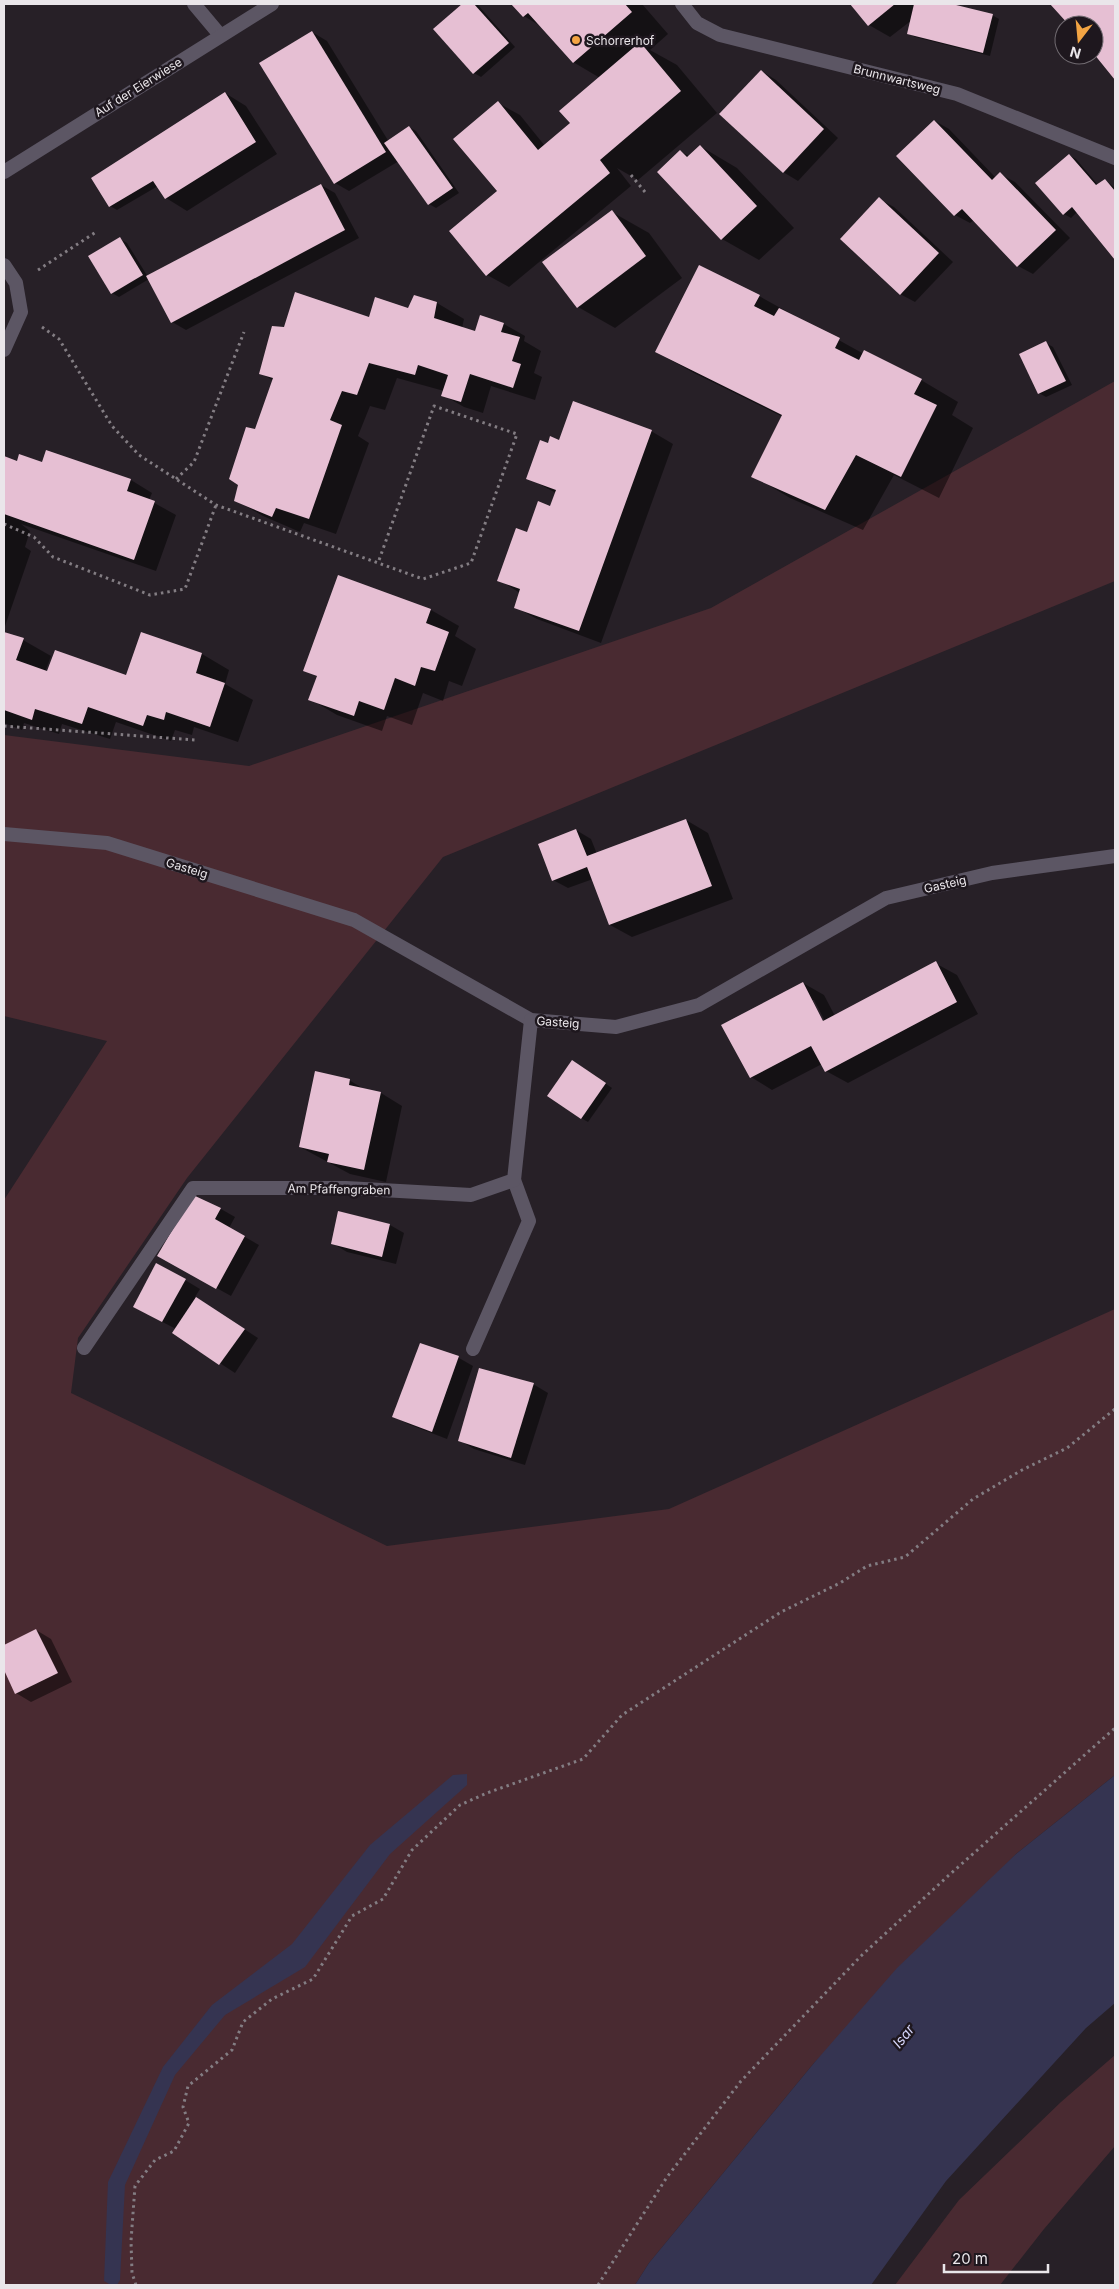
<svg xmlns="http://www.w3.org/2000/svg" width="1119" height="2289" font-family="Inter,sans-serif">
<rect width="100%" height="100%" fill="#272027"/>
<g fill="#492a31">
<path d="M 1115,381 L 1115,581 L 443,857 L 187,1178 L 78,1338 L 71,1393 L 387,1546 L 669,1509 L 1115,1309 L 1115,1775 L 1016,1854 L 814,2063 L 649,2263 L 635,2285 L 4,2285 L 4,1200 L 107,1041 L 4,1016 L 4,735 L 249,766 L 711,608 Z"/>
<path d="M 1115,2055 L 1115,2146 L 1044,2229 L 1000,2285 L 895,2285 L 959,2200 L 1061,2102 Z"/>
</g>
<g fill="#353451">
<path d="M 467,1774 L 467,1785 L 390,1854 L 305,1967 L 225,2015 L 175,2075 L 125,2185 L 120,2280 L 117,2285 L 111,2285 L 104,2281 L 108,2182 L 163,2067 L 212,2005 L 292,1944 L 370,1845 L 453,1775 Z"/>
<path d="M 1115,1775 L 1115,2003 L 1086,2028 L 946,2181 L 871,2285 L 635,2285 L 649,2263 L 814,2063 L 897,1968 L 1016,1854 Z"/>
</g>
<g fill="#0007" fill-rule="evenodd">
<path d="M 464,4 L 477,4 L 515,47 L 481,77 L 474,73 L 435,29 Z"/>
<path d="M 512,4 L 642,4 L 668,34 L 650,50 L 677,65 L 717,113 L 638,180 L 617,168 L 631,186 L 509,287 L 487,275 L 499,192 L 498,103 L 520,115 L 545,146 L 571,124 L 600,78 L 573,62 L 542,27 L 524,16 Z"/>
<path d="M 852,4 L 947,4 L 992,15 L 999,19 L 990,56 L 915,37 L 908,33 L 912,20 L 890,37 L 869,25 Z"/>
<path d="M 1052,4 L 1115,4 L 1115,78 L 1094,53 L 1094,25 L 1070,25 Z"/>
<path d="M 312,32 L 327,41 L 389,142 L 409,127 L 416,131 L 459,193 L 436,208 L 429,204 L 399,161 L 349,191 L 335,183 Z"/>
<path d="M 761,71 L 776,80 L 838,138 L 798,181 L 783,172 Z"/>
<path d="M 225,93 L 246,106 L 277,154 L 187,211 L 166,198 L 158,186 L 117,210 L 110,206 Z"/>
<path d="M 935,121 L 949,129 L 996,178 L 1000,174 L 1015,182 L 1070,238 L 1033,274 L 1018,266 L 974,220 L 970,223 L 955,215 L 898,156 Z"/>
<path d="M 700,146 L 737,168 L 794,228 L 759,260 L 722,239 L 681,152 L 689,156 Z"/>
<path d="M 1069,155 L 1076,159 L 1098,185 L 1105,180 L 1115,188 L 1115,208 L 1092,228 L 1094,230 L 1115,212 L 1115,258 L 1078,211 L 1071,218 L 1064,214 Z"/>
<path d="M 321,185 L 335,193 L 359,238 L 186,330 L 172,322 L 149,279 L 119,297 L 112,293 L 90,257 L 120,239 L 127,243 L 148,277 Z"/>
<path d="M 879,199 L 894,207 L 953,262 L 915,302 L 900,294 Z"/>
<path d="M 612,212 L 649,233 L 682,278 L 615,328 L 578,307 Z"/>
<path d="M 759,296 L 864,354 L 921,380 L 958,402 L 952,415 L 973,428 L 939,498 L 894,475 L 863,530 L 790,498 L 753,476 L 783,417 L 694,373 L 656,352 Z"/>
<path d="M 437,303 L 464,319 L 462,328 L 476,333 L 481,316 L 504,324 L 525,336 L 524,341 L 541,351 L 534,373 L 542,377 L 535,400 L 491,386 L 483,413 L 464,407 L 443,395 L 444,391 L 397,378 L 385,410 L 370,406 L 358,436 L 369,443 L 336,534 L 304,523 L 300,532 L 263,516 L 235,500 L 256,431 L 274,381 L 260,373 L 284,329 L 370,319 Z"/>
<path d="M 1046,343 L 1053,347 L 1072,385 L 1046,397 L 1039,393 Z"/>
<path d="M 651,431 L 673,444 L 601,643 L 537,619 L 515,607 L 520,593 L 499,580 L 527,533 L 551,508 L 556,493 L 528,478 L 548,445 L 560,441 Z"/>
<path d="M 47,451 L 131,480 L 152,493 L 149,500 L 176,515 L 156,571 L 21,524 L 30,531 L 25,547 L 31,551 L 4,629 L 4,458 L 17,462 L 43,464 Z"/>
<path d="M 339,576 L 431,610 L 459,626 L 455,636 L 476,649 L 462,686 L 449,681 L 443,701 L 423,693 L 412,725 L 387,716 L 382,731 L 337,715 L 310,699 L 318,677 L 305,670 Z"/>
<path d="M 4,633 L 23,640 L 51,656 L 45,672 L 127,676 L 142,634 L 202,654 L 229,670 L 225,684 L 253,700 L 238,742 L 194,727 L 192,735 L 175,730 L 171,741 L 116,722 L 110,739 L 62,724 L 59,734 L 24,723 L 22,730 L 4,723 Z"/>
<path d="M 686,820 L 708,833 L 733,899 L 632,937 L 610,925 L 593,879 L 568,888 L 553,880 L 576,830 L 591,839 L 597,854 Z"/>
<path d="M 935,963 L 957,975 L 978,1014 L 848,1083 L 826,1071 L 822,1064 L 772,1090 L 751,1077 L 803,983 L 824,995 L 835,1016 ZM 811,1000 L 814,1000 L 827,1025 L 825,1027 Z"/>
<path d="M 580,1066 L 612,1088 L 588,1122 L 581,1118 Z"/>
<path d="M 349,1080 L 367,1091 L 381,1093 L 402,1106 L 386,1182 L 350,1174 L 300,1147 Z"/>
<path d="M 221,1209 L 235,1217 L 229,1228 L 259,1245 L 231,1296 L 173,1264 Z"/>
<path d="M 339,1212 L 390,1225 L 404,1233 L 396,1264 L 347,1252 L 332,1243 Z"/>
<path d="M 185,1280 L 200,1289 L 195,1297 L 258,1338 L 235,1373 L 174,1333 L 176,1329 L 149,1315 Z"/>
<path d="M 421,1344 L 459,1358 L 473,1366 L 447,1439 L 408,1424 L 393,1416 Z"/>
<path d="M 533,1384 L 548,1393 L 525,1465 L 474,1449 L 459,1440 Z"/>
<path d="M 36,1630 L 51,1639 L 72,1682 L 31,1702 L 16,1693 L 4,1668 L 4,1646 Z"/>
</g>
<g fill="#e6bfd3">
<path d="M 462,4 L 474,4 L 509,43 L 473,74 L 433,29 Z"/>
<path d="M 511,4 L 625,4 L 632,12 L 573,63 L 528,13 L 523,17 Z"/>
<path d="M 850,4 L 895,4 L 868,26 Z"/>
<path d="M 914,4 L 952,4 L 993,14 L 983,53 L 907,34 Z"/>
<path d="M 1050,4 L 1115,4 L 1115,80 L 1094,54 L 1094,25 L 1069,25 Z"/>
<path d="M 312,31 L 386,152 L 334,184 L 259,63 Z"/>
<path d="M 640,42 L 681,91 L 600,160 L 610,173 L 486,276 L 449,231 L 497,191 L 453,139 L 498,101 L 538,150 L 570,123 L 559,111 Z"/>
<path d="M 761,70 L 824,129 L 783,173 L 719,114 Z"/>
<path d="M 225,92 L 256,142 L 165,199 L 153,181 L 109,207 L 91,178 Z"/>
<path d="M 934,120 L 992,180 L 1000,172 L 1056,230 L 1017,267 L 962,209 L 954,216 L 896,156 Z"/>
<path d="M 409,126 L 453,188 L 428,205 L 384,143 Z"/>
<path d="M 700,145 L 757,206 L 721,240 L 657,172 L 680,150 L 687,157 Z"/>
<path d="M 1069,154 L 1096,185 L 1105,179 L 1115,191 L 1115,260 L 1072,207 L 1063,215 L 1035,183 Z"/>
<path d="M 321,184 L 345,230 L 171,323 L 146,276 Z"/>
<path d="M 879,197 L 939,253 L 900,295 L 840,239 Z"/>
<path d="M 612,210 L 646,256 L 577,308 L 542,262 Z"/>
<path d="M 120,237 L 143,275 L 111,294 L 88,256 Z"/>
<path d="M 699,265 L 760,295 L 754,306 L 774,316 L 779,308 L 840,338 L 835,348 L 859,360 L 864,350 L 922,379 L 914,394 L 937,405 L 901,477 L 856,455 L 825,510 L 751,477 L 782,415 L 655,352 Z"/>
<path d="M 295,292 L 369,317 L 375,297 L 408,308 L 414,295 L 437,302 L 434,318 L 475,331 L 480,315 L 504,323 L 501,332 L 520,337 L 512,361 L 521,364 L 513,388 L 470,374 L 461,402 L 441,396 L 448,375 L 418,365 L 415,375 L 369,363 L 357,395 L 342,391 L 330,420 L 342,425 L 309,519 L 276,508 L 272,517 L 234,501 L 238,485 L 229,479 L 246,427 L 255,429 L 273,378 L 259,374 L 269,337 L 272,326 L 284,327 Z"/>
<path d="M 1046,341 L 1066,381 L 1038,394 L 1019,354 Z"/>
<path d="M 573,401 L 652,430 L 579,631 L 514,608 L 520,589 L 497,581 L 516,528 L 527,532 L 538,501 L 550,506 L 556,490 L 526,479 L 540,440 L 548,443 L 550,436 L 559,440 Z"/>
<path d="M 46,450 L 131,479 L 127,491 L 155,501 L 134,560 L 4,514 L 4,456 L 17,461 L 19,454 L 42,462 Z"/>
<path d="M 338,575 L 431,609 L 426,623 L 449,632 L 435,671 L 421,667 L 415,686 L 395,678 L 384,710 L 359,701 L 354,716 L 308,700 L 317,676 L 303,671 Z"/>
<path d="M 4,632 L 24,638 L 16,660 L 47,671 L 55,650 L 126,675 L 141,632 L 202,653 L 196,673 L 225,683 L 210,727 L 166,712 L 164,720 L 147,715 L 143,726 L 88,707 L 82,724 L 35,709 L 32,720 L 4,710 Z"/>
<path d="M 686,819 L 712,886 L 609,925 L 587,867 L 552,881 L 538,844 L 576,829 L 587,856 Z"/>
<path d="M 936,961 L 957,1002 L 825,1072 L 811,1046 L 750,1078 L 721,1025 L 803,982 L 823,1021 Z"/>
<path d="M 572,1060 L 606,1083 L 581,1119 L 547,1096 Z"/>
<path d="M 315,1071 L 350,1079 L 349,1085 L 381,1092 L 364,1170 L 327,1162 L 329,1154 L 299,1147 Z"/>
<path d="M 193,1195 L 221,1208 L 215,1219 L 245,1236 L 216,1289 L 157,1256 Z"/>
<path d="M 338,1211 L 390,1224 L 382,1257 L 331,1244 Z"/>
<path d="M 156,1263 L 186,1279 L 162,1322 L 133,1307 Z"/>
<path d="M 196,1297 L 245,1329 L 219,1365 L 172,1333 Z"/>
<path d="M 420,1343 L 459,1356 L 432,1432 L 392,1417 Z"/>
<path d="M 479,1368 L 534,1383 L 511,1458 L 458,1441 Z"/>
<path d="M 36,1629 L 58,1673 L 15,1694 L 4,1670 L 4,1645 Z"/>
</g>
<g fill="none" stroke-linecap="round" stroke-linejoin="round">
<g stroke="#837d83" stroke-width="3" stroke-dasharray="2.5 4" stroke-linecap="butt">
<path d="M 631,175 L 645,192"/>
<path d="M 38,270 L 96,232"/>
<path d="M 42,327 L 59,339 L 112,426 L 139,455 L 216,505 L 423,579 L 471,563 L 517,434 L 434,406 L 378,563"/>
<path d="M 176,479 L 194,462 L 244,332"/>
<path d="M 4,524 L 34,537 L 53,557 L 150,595 L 185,589 L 216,505"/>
<path d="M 4,726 L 195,740"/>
<path d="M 136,2285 L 132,2273 L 131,2241 L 135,2186 L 155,2160 L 174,2151 L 189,2123 L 183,2107 L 188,2086 L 232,2050 L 243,2022 L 272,1999 L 313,1979 L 352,1916 L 383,1899 L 412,1850 L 460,1805 L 487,1793 L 583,1759 L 622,1715 L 781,1612 L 840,1583 L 867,1566 L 905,1557 L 973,1499 L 1022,1470 L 1067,1448 L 1115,1409"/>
<path d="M 598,2285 L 667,2177 L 741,2081 L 861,1956 L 948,1876 L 1115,1728"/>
</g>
<path stroke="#5c5664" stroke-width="14" d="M 473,1349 L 529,1221 L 514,1180"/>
<g stroke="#5c5664" stroke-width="14">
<path d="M 194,4 L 220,35"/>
<path d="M 682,4 L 697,23 L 720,35 L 957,94 L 1115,158"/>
<path d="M 4,172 L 272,4"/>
<path d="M 4,265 L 16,283 L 21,312 L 4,350"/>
<path d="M 4,834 L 107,843 L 354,920 L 531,1020 L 616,1027 L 699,1005 L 886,898 L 992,873 L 1115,856"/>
<path d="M 84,1348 L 193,1188 L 346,1188 L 471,1195 L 514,1180 L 531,1020"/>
</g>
</g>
<circle fill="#f3a443" stroke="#1e171e" stroke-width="2" cx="576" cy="40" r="5"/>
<g text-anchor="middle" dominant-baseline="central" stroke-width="5" stroke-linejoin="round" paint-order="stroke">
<g font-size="12" fill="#eae6ea" stroke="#1e171e" text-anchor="start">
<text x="586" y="40">Schorrerhof</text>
</g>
<g font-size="12" fill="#eae6ea" stroke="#1e171e">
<text transform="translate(897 79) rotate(14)">Brunnwartsweg</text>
<text transform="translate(138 87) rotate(-32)">Auf der Eierwiese</text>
<text transform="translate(187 868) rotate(17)">Gasteig</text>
<text transform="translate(945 884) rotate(-13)">Gasteig</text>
<text transform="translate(558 1022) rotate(4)">Gasteig</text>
<text transform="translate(339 1189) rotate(1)">Am Pfaffengraben</text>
</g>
<g font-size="14" font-style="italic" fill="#d8d8fc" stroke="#1e171e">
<text transform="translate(903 2036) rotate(-51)">Isar</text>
</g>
</g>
<rect width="1119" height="2289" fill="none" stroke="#eae6ea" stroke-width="10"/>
<g transform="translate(1079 40) rotate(196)"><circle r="24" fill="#1e171e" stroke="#706a70"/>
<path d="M0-4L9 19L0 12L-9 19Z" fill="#f3a443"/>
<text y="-8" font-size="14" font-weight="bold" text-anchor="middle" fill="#eae6ea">N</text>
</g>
<path d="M944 2264v8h104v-8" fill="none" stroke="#eae6ea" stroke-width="2.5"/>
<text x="952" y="2264" font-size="15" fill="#eae6ea" stroke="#1e171e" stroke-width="4" paint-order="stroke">20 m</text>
</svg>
